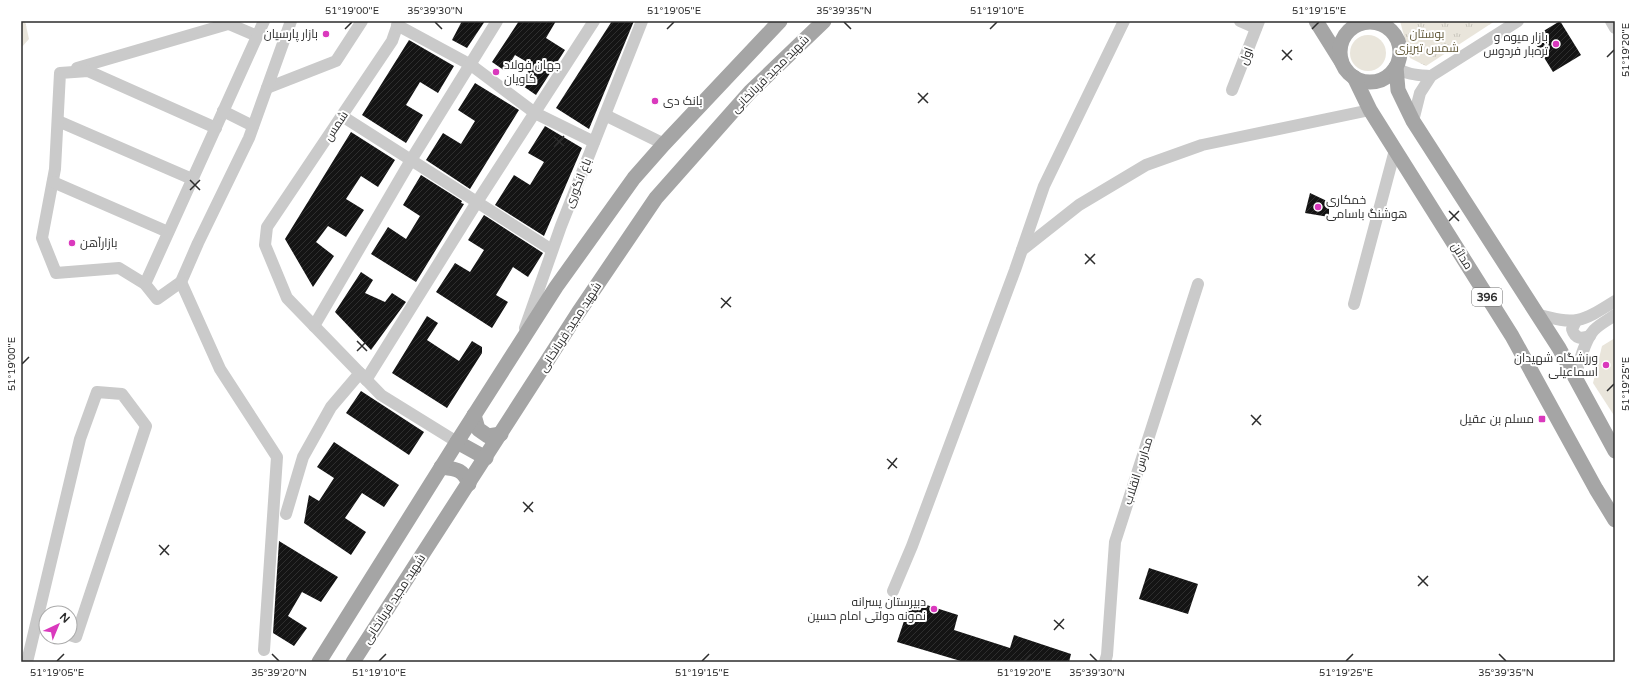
<svg xmlns="http://www.w3.org/2000/svg" width="1636" height="683" font-family="'Varela Round',Cairo,sans-serif">
<defs>
<pattern id="park-tufts" width="24" height="20" patternUnits="userSpaceOnUse"><rect width="24" height="20" fill="#e9e5db"/><path d="M3 7l-1-3M5 7V3M7 7l1-3M15 17l-1-3M17 17v-4M19 17l1-3" fill="none" stroke="#c8c5bc"/></pattern>
<pattern id="building-hatch" width="6" height="6" patternUnits="userSpaceOnUse"><rect width="6" height="6" fill="#141414"/><path d="M-1 1l2-2M0 6l6-6M5 7l2-2" fill="none" stroke="#2e2e2e"/></pattern>
</defs>
<rect width="100%" height="100%" fill="#fff"/>
<g fill="#e9e5db">
<circle cx="1368" cy="53" r="18"/>
<path d="M 1615,338 L 1615,417 L 1593,383 L 1602,346 Z"/>
</g>
<g fill="url(#park-tufts)">
<path d="M 21,21 L 25,21 L 29,39 L 21,48 Z"/>
<path d="M 1400,21 L 1495,21 L 1426,66 L 1410,58 Z"/>
</g>
<g fill="url(#building-hatch)">
<path d="M 462,21 L 485,21 L 467,48 L 452,40 Z"/>
<path d="M 519,21 L 556,21 L 546,38 L 565,50 L 536,95 L 520,84 L 532,65 L 515,55 L 505,71 L 492,62 Z"/>
<path d="M 612,21 L 634,21 L 589,129 L 556,108 Z"/>
<path d="M 1560,21 L 1581,55 L 1553,72 L 1532,38 Z"/>
<path d="M 409,40 L 454,66 L 438,93 L 420,82 L 406,105 L 423,115 L 406,143 L 362,115 Z"/>
<path d="M 475,83 L 519,110 L 470,189 L 426,160 L 443,133 L 461,144 L 475,121 L 458,110 Z"/>
<path d="M 545,126 L 582,148 L 544,236 L 495,205 L 514,175 L 530,185 L 544,162 L 528,153 Z"/>
<path d="M 351,132 L 395,160 L 378,187 L 361,176 L 346,199 L 364,210 L 346,237 L 328,226 L 316,242 L 334,256 L 313,287 L 285,239 Z"/>
<path d="M 421,175 L 462,201 L 461,203 L 464,204 L 416,282 L 371,254 L 388,227 L 406,239 L 420,216 L 403,205 Z"/>
<path d="M 1310,193 L 1329,202 L 1329,217 L 1305,213 Z"/>
<path d="M 484,215 L 543,253 L 528,277 L 513,267 L 496,295 L 508,302 L 492,328 L 436,292 L 455,263 L 470,272 L 484,250 L 468,240 Z"/>
<path d="M 361,272 L 373,280 L 365,293 L 385,302 L 392,293 L 406,302 L 371,350 L 335,312 Z"/>
<path d="M 427,316 L 438,323 L 427,340 L 459,361 L 472,341 L 482,347 L 482,353 L 447,408 L 392,373 Z"/>
<path d="M 361,391 L 424,432 L 409,455 L 346,413 Z"/>
<path d="M 334,442 L 399,485 L 384,507 L 362,493 L 345,518 L 366,532 L 351,555 L 304,523 L 309,495 L 319,501 L 334,478 L 317,467 Z"/>
<path d="M 279,541 L 338,577 L 321,602 L 302,592 L 288,616 L 307,628 L 294,646 L 273,633 Z"/>
<path d="M 1149,568 L 1198,584 L 1188,614 L 1139,599 Z"/>
<path d="M 911,600 L 958,615 L 954,630 L 1010,648 L 1014,635 L 1071,654 L 1069,662 L 964,662 L 897,642 Z"/>
</g>
<g fill="none" stroke-linecap="round" stroke-linejoin="round">
<g stroke="#cacaca" stroke-width="12">
<path d="M 222,21 L 257,36"/>
<path d="M 399,21 L 392,41 L 267,227 L 265,245 L 287,298 L 381,395 L 457,442"/>
<path d="M 1240,21 L 1256,28"/>
<path d="M 1611,21 L 1615,28"/>
<path d="M 397,25 L 471,65 L 535,113 L 594,142"/>
<path d="M 1396,67 C 1406,75 1418,75 1431,76"/>
<path d="M 77,68 L 228,24"/>
<path d="M 267,88 L 336,61 L 362,21"/>
<path d="M 1232,90 L 1259,21"/>
<path d="M 223,111 L 253,126"/>
<path d="M 605,115 L 664,144"/>
<path d="M 342,116 L 552,250"/>
<path d="M 58,121 L 192,179"/>
<path d="M 1413,121 L 1420,93 L 1431,76 L 1518,21"/>
<path d="M 216,128 L 88,71 L 60,73 L 55,169 L 42,238 L 56,273 L 119,268 L 145,284 L 157,299 L 181,282 L 198,243 L 249,138 L 291,21"/>
<path d="M 53,182 L 168,232"/>
<path d="M 1022,250 L 1079,205 L 1146,165 L 1202,145 L 1370,110"/>
<path d="M 181,282 L 220,369 L 277,457 L 264,650"/>
<path d="M 145,284 L 264,21"/>
<path d="M 1354,304 L 1395,150"/>
<path d="M 1536,314 C 1576,325 1580,323 1615,301"/>
<path d="M 1576,321 L 1572,329 C 1575,339 1581,339 1590,336"/>
<path d="M 314,326 L 411,160 L 497,21"/>
<path d="M 525,328 L 561,226 L 642,21"/>
<path d="M 1575,378 C 1579,364 1584,341 1594,330 C 1600,324 1608,320 1615,315"/>
<path d="M 366,380 L 477,202 L 594,21"/>
<path d="M 286,514 L 303,457 L 331,407 L 360,373"/>
<path d="M 893,591 L 912,546 L 1015,270 L 1044,186 L 1124,21"/>
<path d="M 27,662 L 80,439 L 97,392 L 122,394 L 146,426 L 76,637 L 70,635"/>
<path d="M 1105,662 L 1107,655 L 1115,542 L 1198,284"/>
</g>
<g stroke="#a5a5a5" stroke-width="15">
<path d="M 1316,21 L 1341,61"/>
<circle cx="1370" cy="52" r="30"/>
<path d="M 1396,67 L 1398,90 L 1413,121 L 1559,348 L 1615,451"/>
<path d="M 1354,77 L 1370,110 L 1512,336 L 1596,489 L 1615,520"/>
<path d="M 474,415 L 478,429 L 488,436 L 501,434"/>
<path d="M 457,442 L 486,458"/>
<path d="M 441,467 C 456,469 463,469 469,484"/>
<path d="M 319,662 L 457,442 L 556,287 L 634,178 L 664,144 L 780,21"/>
<path d="M 353,662 L 578,313 L 656,198 L 750,92 L 824,21"/>
</g>
</g>
<path fill="none" stroke="#2d2d2d" stroke-width="1.5" d="M 435,22 L 442,29M 844,22 L 851,29M 345,29 L 352,22M 667,29 L 674,22M 990,29 L 997,22M 1312,29 L 1319,22M 1282,50 L 1292,60M 1607,57 L 1614,50M 1282,60 L 1292,50M 918,93 L 928,103M 918,103 L 928,93M 554,137 L 564,146M 554,147 L 564,136M 190,180 L 200,190M 190,190 L 200,180M 1449,211 L 1459,221M 1449,221 L 1459,211M 1085,254 L 1095,264M 1085,264 L 1095,254M 721,298 L 731,307M 721,308 L 731,297M 357,341 L 367,351M 357,351 L 367,341M 22,364 L 29,357M 1607,391 L 1614,384M 1251,415 L 1261,425M 1252,425 L 1261,415M 887,459 L 897,468M 888,469 L 897,458M 523,502 L 533,512M 524,512 L 533,502M 159,545 L 169,555M 160,555 L 169,545M 1418,576 L 1428,586M 1418,586 L 1428,576M 1054,620 L 1064,629M 1054,630 L 1064,619M 272,654 L 279,661M 1090,654 L 1097,661M 1499,654 L 1506,661M 57,661 L 64,654M 379,661 L 386,654M 702,661 L 709,654M 1024,661 L 1031,654M 1346,661 L 1353,654"/>
<g fill="#da39bd" stroke="#fff" stroke-width="1.5">
<circle cx="326" cy="34" r="4"/>
<circle cx="1556" cy="44" r="4"/>
<circle cx="496" cy="72" r="4"/>
<circle cx="655" cy="101" r="4"/>
<circle cx="1318" cy="207" r="4"/>
<circle cx="72" cy="243" r="4"/>
<circle cx="1606" cy="365" r="4"/>
<rect x="1538" y="415" width="8" height="8" rx="2"/>
<circle cx="934" cy="609" r="4"/>
</g>
<g text-anchor="middle" dominant-baseline="central" stroke-width="4" stroke-linejoin="round" paint-order="stroke">
<rect fill="#fff" stroke="#6c6c6c" stroke-width="1" x="1472" y="288" width="30" height="18" rx="3"/>
<g font-size="11" font-weight="bold" fill="#2d2d2d">
<text x="1487" y="297">396</text>
</g>
<g font-size="12" fill="#2d2d2d" stroke="#fff" text-anchor="end">
<text x="318" y="34">بازار پارسیان</text>
<text x="1548" y="37">بازار میوه و<tspan x="1548" dy="14">تره‌بار فردوس</tspan></text>
<text x="504" y="65" text-anchor="start">جهان فولاد<tspan x="504" dy="14">کاویان</tspan></text>
<text x="663" y="101" text-anchor="start">بانک دی</text>
<text x="1326" y="200" text-anchor="start">خمکاری<tspan x="1326" dy="14">هوشنگ باسامی</tspan></text>
<text x="80" y="243" text-anchor="start">بازارآهن</text>
<text x="1598" y="358">ورزشگاه شهیدان<tspan x="1598" dy="14">اسماعیلی</tspan></text>
<text x="1534" y="419">مسلم بن عقیل</text>
<text x="926" y="602">دبیرستان پسرانه<tspan x="926" dy="14">نمونه دولتی امام حسین</tspan></text>
</g>
<g font-size="12" fill="#655c3d" stroke="#fff">
<text x="1427" y="34">بوستان<tspan x="1427" dy="14">شمس تبریزی</tspan></text>
</g>
<g font-size="12" fill="#2d2d2d" stroke="#fff">
<text transform="translate(1246 56) rotate(-69)">اول</text>
<text transform="translate(770 74) rotate(-45)">شهید مجید قربانخانی</text>
<text transform="translate(336 126) rotate(-57)">شمس</text>
<text transform="translate(578 183) rotate(-68)">باغ انگوری</text>
<text transform="translate(1462 256) rotate(58)">مدائن</text>
<text transform="translate(570 327) rotate(-57)">شهید مجید قربانخانی</text>
<text transform="translate(1138 471) rotate(-72)">مدارس انقلاب</text>
<text transform="translate(394 599) rotate(-57)">شهید مجید قربانخانی</text>
</g>
</g>
<rect width="1636" height="683" fill="none" stroke="#ffffff" stroke-width="44"/>
<g transform="translate(58 625) rotate(44)"><circle r="19" fill="#ffffff" stroke="#ababab"/>
<path d="M0-3L7 15L0 10L-7 15Z" fill="#da39bd"/>
<text y="-6" font-size="11" font-weight="bold" text-anchor="middle" fill="#2d2d2d">N</text>
</g>
<rect x="22" y="22" width="1592" height="639" fill="none" stroke="#2d2d2d" stroke-width="1.5"/>
<g font-size="10" text-anchor="middle" fill="#2d2d2d">
<text x="352" y="14">51°19'00"E</text>
<text x="435" y="14">35°39'30"N</text>
<text x="674" y="14">51°19'05"E</text>
<text x="844" y="14">35°39'35"N</text>
<text x="997" y="14">51°19'10"E</text>
<text x="1319" y="14">51°19'15"E</text>
<text transform="translate(1625 50) rotate(-90)" y="4">51°19'20"E</text>
<text transform="translate(11 364) rotate(-90)" y="4">51°19'00"E</text>
<text transform="translate(1625 384) rotate(-90)" y="4">51°19'25"E</text>
<text x="57" y="676">51°19'05"E</text>
<text x="279" y="676">35°39'20"N</text>
<text x="379" y="676">51°19'10"E</text>
<text x="702" y="676">51°19'15"E</text>
<text x="1024" y="676">51°19'20"E</text>
<text x="1097" y="676">35°39'30"N</text>
<text x="1346" y="676">51°19'25"E</text>
<text x="1506" y="676">35°39'35"N</text>
</g>
</svg>
